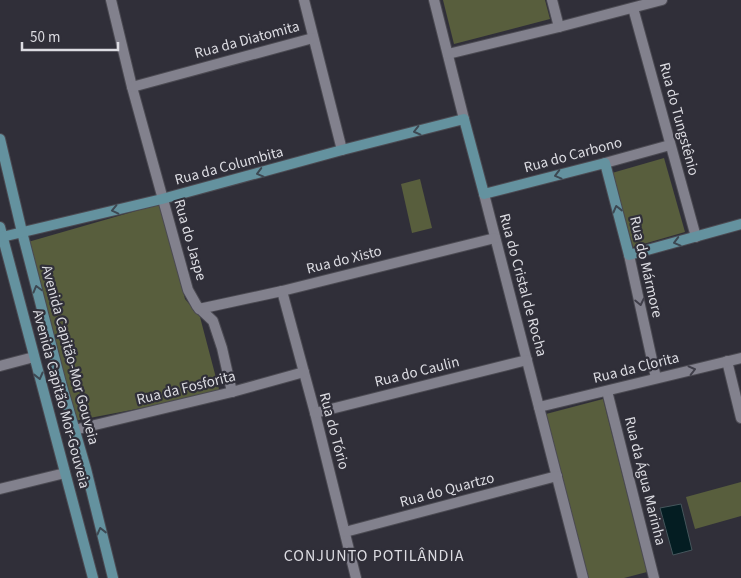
<svg xmlns="http://www.w3.org/2000/svg" width="741" height="578" font-family="'Source Sans 3',sans-serif">
<rect width="100%" height="100%" fill="#302f39"/>
<g fill="#585e3d">
<path d="M 443,0 L 545,0 L 550,19 L 454,44 Z"/>
<path d="M 664,158 L 685,232 L 633,247 L 612,173 Z"/>
<path d="M 420,179 L 432,228 L 412,233 L 401,184 Z"/>
<path d="M 160,204 L 185,299 L 200,317 L 220,393 L 74,421 L 28,242 Z"/>
<path d="M 603,399 L 647,572 L 624,578 L 587,578 L 546,414 Z"/>
<path d="M 741,482 L 741,516 L 695,529 L 686,497 Z"/>
</g>
<path fill="#041d22" stroke="#45565c" d="M 681,504 L 692,550 L 673,555 L 660,508 Z"/>
<g fill="none" stroke-linecap="round" stroke-linejoin="round">
<defs>
<g id="street">
<path d="M 111,0 L 132,87 L 188,290 L 197,306 L 213,321 L 222,348 L 232,392"/>
<path d="M 304,0 L 342,150"/>
<path d="M 434,0 L 464,119"/>
<path d="M 552,0 L 559,27"/>
<path d="M 633,8 L 696,237"/>
<path d="M 448,54 L 559,27 L 662,0"/>
<path d="M 132,87 L 313,38"/>
<path d="M 605,163 L 670,145"/>
<path d="M 484,194 L 583,578"/>
<path d="M 629,255 L 656,378"/>
<path d="M 282,291 L 315,413 L 356,578"/>
<path d="M 199,309 L 282,291 L 495,238"/>
<path d="M 727,361 L 741,418"/>
<path d="M 0,366 L 34,357"/>
<path d="M 607,391 L 654,578"/>
<path d="M 539,407 L 741,358"/>
<path d="M 315,413 L 527,360"/>
<path d="M 74,430 L 232,392 L 304,372"/>
<path d="M 0,489 L 65,473"/>
<path d="M 345,532 L 557,476"/>
</g>
<g id="secondary">
<path d="M 0,139 L 22,232 L 61,383 L 86,469 L 113,578"/>
<path d="M 0,227 L 93,578"/>
<path d="M 2,237 L 162,199 L 342,150 L 464,119 L 484,194 L 605,163 L 629,255 L 741,224"/>
</g>
</defs>
<use href="#street" stroke="#4b4a52" stroke-width="12"/>
<use href="#secondary" stroke="#4b4a52" stroke-width="12"/>
<use href="#street" stroke="#82818d" stroke-width="10"/>
<use href="#secondary" stroke="#64929f" stroke-width="10"/>
</g>
<defs><path id="oneway-chevron" d="M-2-3.5L2.5 0L-2 3.5" fill="none" stroke-width="1.6" stroke-linecap="round" stroke-linejoin="round" transform="scale(1.25)"/></defs>
<g stroke="#3d4852">
<use href="#oneway-chevron" transform="translate(417 131) rotate(166)"/>
<use href="#oneway-chevron" transform="translate(260 173) rotate(165)"/>
<use href="#oneway-chevron" transform="translate(558 175) rotate(165)"/>
<use href="#oneway-chevron" transform="translate(617 209) rotate(-104)"/>
<use href="#oneway-chevron" transform="translate(115 210) rotate(167)"/>
<use href="#oneway-chevron" transform="translate(677 242) rotate(165)"/>
<use href="#oneway-chevron" transform="translate(37 289) rotate(-105)"/>
<use href="#oneway-chevron" transform="translate(39 376) rotate(76)"/>
<use href="#oneway-chevron" transform="translate(101 531) rotate(-104)"/>
</g>
<g stroke="#403f4a">
<use href="#oneway-chevron" transform="translate(640 302) rotate(78)"/>
<use href="#oneway-chevron" transform="translate(692 370) rotate(-14)"/>
</g>
<g text-anchor="middle" dominant-baseline="central" stroke-width="4.5" stroke-linejoin="round" paint-order="stroke">
<g font-size="15" fill="#dcdce2" stroke="#302f39">
<text transform="translate(247 40) rotate(-15)">Rua da Diatomita</text>
<text transform="translate(679 119) rotate(75)">Rua do Tungstênio</text>
<text transform="translate(573 155) rotate(-15)">Rua do Carbono</text>
<text transform="translate(229 166) rotate(-15)">Rua da Columbita</text>
<text transform="translate(190 240) rotate(74)">Rua do Jaspe</text>
<text transform="translate(344 260) rotate(-14)">Rua do Xisto</text>
<text transform="translate(646 267) rotate(77)">Rua do Mármore</text>
<text transform="translate(523 285) rotate(75)">Rua do Cristal de Rocha</text>
<text transform="translate(70 355) rotate(75)">Avenida Capitão-Mor Gouveia</text>
<text transform="translate(636 368) rotate(-14)">Rua da Clorita</text>
<text transform="translate(417 372) rotate(-14)">Rua do Caulin</text>
<text transform="translate(186 388) rotate(-14)">Rua da Fosforita</text>
<text transform="translate(61 399) rotate(75)">Avenida Capitão Mor-Gouveia</text>
<text transform="translate(334 431) rotate(75)">Rua do Tório</text>
<text transform="translate(645 481) rotate(76)">Rua da Água Marinha</text>
<text transform="translate(447 490) rotate(-15)">Rua do Quartzo</text>
</g>
<g font-size="16" letter-spacing="1" fill="#dcdce2" stroke="#302f39">
<text x="374" y="556">CONJUNTO POTILÂNDIA</text>
</g>
</g>
<path d="M22 42v8h96v-8" fill="none" stroke="#dcdce2" stroke-width="2.5"/>
<text x="30" y="42" font-size="15" fill="#dcdce2" stroke="#302f39" stroke-width="4" paint-order="stroke">50 m</text>
</svg>
